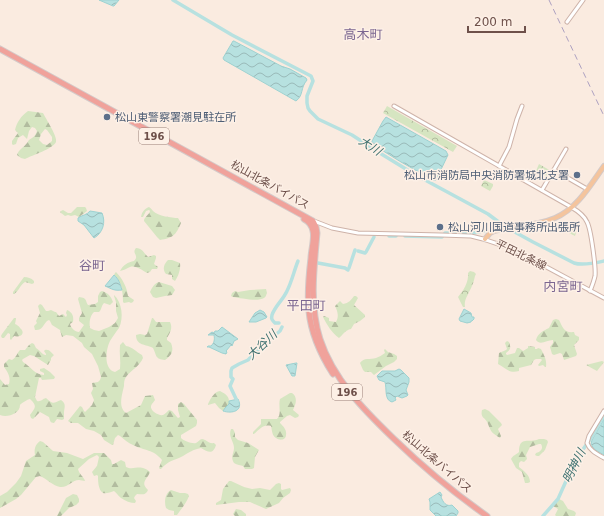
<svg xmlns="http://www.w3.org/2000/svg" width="604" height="516" font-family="'DejaVu Sans','Noto Sans JP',sans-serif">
<defs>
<pattern id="forest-firs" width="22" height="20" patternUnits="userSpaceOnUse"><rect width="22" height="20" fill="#d6e5c1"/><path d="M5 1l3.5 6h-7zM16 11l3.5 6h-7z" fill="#b2bc9f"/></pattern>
<pattern id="park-crowns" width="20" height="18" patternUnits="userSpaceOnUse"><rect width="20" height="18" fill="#d6e5c1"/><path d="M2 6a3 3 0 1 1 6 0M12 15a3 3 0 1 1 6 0" fill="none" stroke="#b2bc9f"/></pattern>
<pattern id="water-waves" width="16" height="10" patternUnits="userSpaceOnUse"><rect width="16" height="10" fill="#b7e1e0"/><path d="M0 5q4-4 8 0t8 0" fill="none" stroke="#99b9b8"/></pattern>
</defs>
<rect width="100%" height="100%" fill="#faebe0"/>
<g fill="url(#forest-firs)" fill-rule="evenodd">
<path d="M 28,111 L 43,113 C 46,119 58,137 56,142 C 53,149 32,155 25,159 L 21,158 L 17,155 C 19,149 23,148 27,143 C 28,142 28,141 29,140 C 33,137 35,137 37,131 L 35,128 L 32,127 L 29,131 L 27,139 L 23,135 L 18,138 L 16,144 L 13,145 L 12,144 L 12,141 L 18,133 L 15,130 C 17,122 21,116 28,111 ZM 45,129 L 47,130 L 52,137 L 52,141 L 47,145 L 43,144 L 39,140 L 41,134 Z"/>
<path d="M 77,207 L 85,207 L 86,208 L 87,211 L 79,217 L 75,215 L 71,216 L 68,215 L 65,216 L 60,212 L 61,211 L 63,210 L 68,213 L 71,213 Z"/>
<path d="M 149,207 C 151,208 152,210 153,211 C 158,216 172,218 178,218 L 181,223 C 176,235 173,238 160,240 L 157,237 L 144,221 C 144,217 149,215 150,211 L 149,210 L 146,211 L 143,217 L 141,217 C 142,212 144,209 149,207 Z"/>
<path d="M 136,248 C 142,248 144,253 148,257 L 154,255 L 156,256 L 156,258 L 154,264 L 158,267 L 157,269 L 152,269 L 150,272 L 147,273 C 142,270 135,265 130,267 C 126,269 124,270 120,271 C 123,265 128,262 134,261 C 140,255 131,254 136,248 Z"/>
<path d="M 168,260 L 172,260 L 180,263 C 181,269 178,277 175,281 L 172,279 L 172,275 L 166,274 C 162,269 164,264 168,260 Z"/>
<path d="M 116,272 C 122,278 127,287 128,296 L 134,300 L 133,302 L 131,303 L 129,302 L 124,303 L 123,302 C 123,294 122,281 114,275 L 115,273 Z"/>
<path d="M 24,277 C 28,277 31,278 34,281 L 34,283 L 32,284 L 25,282 C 20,285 19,291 14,294 L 13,294 L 13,292 Z"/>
<path d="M 159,282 L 172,286 L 175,290 L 172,295 L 165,296 L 156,298 L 153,297 L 150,292 C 152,287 155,283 159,282 Z"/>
<path d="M 266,289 L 267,293 C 266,295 266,297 264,298 C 258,302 240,298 233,297 L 231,296 L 232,293 L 235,291 L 238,292 L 250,290 Z"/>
<path d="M 102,291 C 108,293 111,296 113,302 L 110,305 L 104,303 C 101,306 102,309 99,312 L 94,312 C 90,316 89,322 90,328 L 94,330 L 99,331 L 109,327 L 115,323 L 118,318 L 116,311 L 116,302 L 114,296 L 114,295 C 122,302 124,318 119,328 C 116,332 113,336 110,341 C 106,349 103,369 115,372 L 120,369 C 121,361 119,353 120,345 L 123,342 L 126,346 C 133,347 136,352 142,355 L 143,358 C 140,366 131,370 126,377 C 124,380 124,383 124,386 C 122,395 118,407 126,413 L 141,405 L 145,396 L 153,395 L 155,400 C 154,402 152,403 151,406 C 150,411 159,416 163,415 C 165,414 168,411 169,410 L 172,411 L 177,417 L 178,418 L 180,417 L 178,410 L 178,404 L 181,402 L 184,404 L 197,420 L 197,423 L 196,426 L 181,435 L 181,438 C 184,441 192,444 196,443 C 198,442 200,439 202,439 C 206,439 208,444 214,443 L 216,445 C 213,455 208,452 201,448 C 192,450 190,452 183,456 C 173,461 169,460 161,469 L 160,469 L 159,468 L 162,460 C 153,449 145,451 133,445 C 128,443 124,439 120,436 L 118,435 L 115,438 L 113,445 L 112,445 L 104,440 L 101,435 L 94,431 L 86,429 L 78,423 L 71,423 L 68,421 L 80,406 L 82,407 L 84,411 L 85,412 L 92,405 L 94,400 L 91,393 L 93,389 L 92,383 L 98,382 L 100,380 L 101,377 L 98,366 L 92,354 L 84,347 L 82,343 L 73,336 L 66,335 L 62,337 L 60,330 L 52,325 L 50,321 L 49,320 L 47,321 C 43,325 42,331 35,330 L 34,326 L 37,323 L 36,321 L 40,313 L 38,306 L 40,304 L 42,305 L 46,311 L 48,311 L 51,310 L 55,312 L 56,312 L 59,316 L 63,314 L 66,317 L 67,315 L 66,313 L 67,310 C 72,312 74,316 73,322 L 70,324 C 71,328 75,332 79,332 L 84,325 L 79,321 L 79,318 L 82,313 L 78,299 L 79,297 C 88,298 85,301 88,305 L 95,304 L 98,302 L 98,296 L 100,292 Z"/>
<path d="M 354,296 L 356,296 L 358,298 L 354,305 L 365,315 L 365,317 L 360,321 L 354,324 L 351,329 C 345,330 343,335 339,338 C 332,333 327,325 323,317 L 324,316 L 329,318 L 329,321 L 336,322 C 339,317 338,312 335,306 L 340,301 L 343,304 C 349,303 351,300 354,296 Z"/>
<path d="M 14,318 L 16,318 L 16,319 L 15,324 C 16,324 20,327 20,328 C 26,333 21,338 14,336 L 11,340 L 10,339 L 10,334 L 8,333 L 4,338 L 2,338 L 1,336 L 2,334 Z"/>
<path d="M 152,318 L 153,318 L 156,322 L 170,322 C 173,328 170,333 167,338 L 167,340 L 171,343 C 174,351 172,355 165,360 C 155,359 157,356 153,348 C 146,344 136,346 136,335 L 140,334 L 145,335 L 147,334 Z"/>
<path d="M 556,319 L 559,320 C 563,328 564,333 574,332 L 575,335 L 579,337 L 579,340 L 574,345 L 577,354 L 576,356 L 564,360 L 562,354 L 560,353 L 554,355 L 552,354 L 550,347 L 553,343 L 553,340 C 547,340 540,346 536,340 C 538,333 543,331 549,328 L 553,320 Z"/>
<path d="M 507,341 L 509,342 C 511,348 511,349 506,353 L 506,354 L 507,355 L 515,353 L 517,348 L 519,348 L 523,351 L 528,348 L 528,346 L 535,347 L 535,349 L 537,349 L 538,348 L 541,349 C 544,355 547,360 546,367 L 545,367 L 543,365 L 539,366 L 538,365 L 542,360 L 541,359 C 533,359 535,359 531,365 L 519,368 L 519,371 C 509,374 506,368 498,364 L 499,353 L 506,350 L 507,349 L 505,343 Z"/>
<path d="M 32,343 L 34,344 L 36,348 C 40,350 42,355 46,355 L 46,354 L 44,351 L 45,350 C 50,349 51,353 54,355 L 51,358 L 51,360 L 48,365 L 34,356 L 30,355 L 23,359 L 22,360 L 23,362 C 30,366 35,375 44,375 L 44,373 L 40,371 L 40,369 L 44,368 L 50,372 L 55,377 L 54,379 L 42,380 L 41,378 L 39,378 L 35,397 L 37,401 C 41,402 42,399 46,398 C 54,405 53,403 61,400 C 67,404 64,408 64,413 C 64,415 64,417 64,419 L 62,420 L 57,419 L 54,423 C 50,423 50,420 49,417 L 40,412 L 33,419 L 31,418 L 30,415 C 36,407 37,406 30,399 C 28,399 20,404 20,405 C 20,414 7,418 0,415 L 0,379 L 5,385 L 9,384 C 11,378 8,372 4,367 L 4,364 L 9,359 L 12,360 C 16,358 17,353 20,350 L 25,350 L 29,345 Z"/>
<path d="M 385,349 L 388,352 L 394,354 L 397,356 L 397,359 L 394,362 L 386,366 L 374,375 L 371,372 L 365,372 L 363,370 L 360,363 C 364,357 370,360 376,358 C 379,357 382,355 385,353 L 384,350 Z"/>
<path d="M 220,391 C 226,394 230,397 229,404 L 225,408 L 223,411 L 219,408 L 215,403 L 208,405 L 208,404 C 211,398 214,392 220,391 Z"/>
<path d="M 290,393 L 292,393 C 298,397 296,404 293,410 L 299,415 L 298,417 L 295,418 L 290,415 L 287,416 L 280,422 L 280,423 C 283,426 287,430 286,435 C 286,440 280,441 276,438 C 272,436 272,430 271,426 C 263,424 260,429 254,434 L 253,434 L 253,432 L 261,424 L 261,419 L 277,419 C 282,414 278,406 280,399 Z"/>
<path d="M 485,409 L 489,411 L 501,423 L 502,425 L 498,429 L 501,436 L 500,438 C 492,433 491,432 488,424 C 486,417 480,419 482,410 Z"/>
<path d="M 231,429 L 233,429 L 235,433 L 235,437 L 238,440 L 248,443 L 259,450 L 255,457 L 254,468 L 252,469 L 245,469 L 243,466 C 241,465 237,465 234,463 C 230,457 234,453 234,448 C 234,441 228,437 231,429 Z"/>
<path d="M 539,439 L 544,439 L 547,440 L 548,442 L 545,450 L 539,456 L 537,456 L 535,455 L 536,453 C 540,452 544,449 541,444 L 539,444 L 530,447 L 526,455 L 527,459 L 524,462 L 521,461 L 519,463 L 519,467 C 524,471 530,475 530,482 L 528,483 L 525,483 L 522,472 L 516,468 L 511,459 C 513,455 516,455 519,452 C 519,435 529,444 539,439 Z"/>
<path d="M 40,441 L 43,442 L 53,451 L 67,453 L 83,459 L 94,453 L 104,453 L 111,460 L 112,464 L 114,464 L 121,460 L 125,462 L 126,467 C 134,471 140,463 150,472 C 147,480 140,482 148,490 C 145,496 142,494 137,494 L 135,496 L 134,498 L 136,501 L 135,503 C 131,503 125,501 121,498 C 118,496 117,493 114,491 C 111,492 106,494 103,493 C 98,490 98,480 98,476 L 97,475 L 94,476 L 92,472 L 97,466 L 99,457 L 97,455 L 89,459 L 78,469 C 79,474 84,477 85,481 C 83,481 81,480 79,480 C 72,480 68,488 60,487 C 53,486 47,479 40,476 L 36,477 L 21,495 L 16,499 L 0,508 L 0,496 L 7,492 L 16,483 L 21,476 L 26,461 L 35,455 C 34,449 35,445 40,441 Z"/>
<path d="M 229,481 L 231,481 L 244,487 L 252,489 L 260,488 L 270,490 L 276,484 L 279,483 L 281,484 L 281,489 L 282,490 L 290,488 L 291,490 L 290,493 L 283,498 L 279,503 L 266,509 L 250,502 L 239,502 L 216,505 L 216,503 L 221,500 L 223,489 Z"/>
<path d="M 171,490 L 180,493 L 185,493 L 188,494 L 189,496 C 186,504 181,509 177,515 L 174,515 L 174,511 L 169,510 L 166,508 C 164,502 165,493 171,490 Z"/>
<path d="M 73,494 L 77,495 L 79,499 L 79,502 L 76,505 L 69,508 L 61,516 L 57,516 L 66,498 Z"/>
<path d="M 559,499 L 563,501 L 568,509 L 574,511 L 576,513 L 575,516 L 556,516 L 555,515 L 558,509 L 553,506 Z"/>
<path d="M 236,509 L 241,510 L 246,514 L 246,516 L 235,516 L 233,514 Z"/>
</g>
<g fill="url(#park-crowns)">
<path d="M 387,106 L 457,146 L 453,152 L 383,113 Z"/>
<path d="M 539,164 L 551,171 L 548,177 L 536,171 Z"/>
<path d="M 484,180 L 493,184 L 493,186 L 490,191 L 481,186 Z"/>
<path d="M 575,225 L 577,229 L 575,236 L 565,231 Z"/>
<path d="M 470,271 L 474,272 L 476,274 L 475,276 C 474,281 472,287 469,292 C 467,297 464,300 465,307 L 463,307 L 458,297 C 463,291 469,282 468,273 Z"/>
<path d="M 602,361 L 604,362 L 597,371 L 586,365 Z"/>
</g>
<g fill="url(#water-waves)" stroke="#9ed2d1">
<path d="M 99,0 L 119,0 L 114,6 L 113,6 Z"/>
<path d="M 233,41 L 234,41 L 281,66 L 290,69 L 306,78 L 307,80 C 300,88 304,95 296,101 L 224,60 L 223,58 Z"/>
<path d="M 386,117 L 446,151 L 448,155 L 447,157 L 436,180 L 433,180 L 401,162 L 372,144 L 372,141 L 383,121 Z"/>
<path d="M 90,211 L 102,213 C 106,222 103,233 94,238 L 84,225 L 78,221 L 78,218 C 82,215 87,215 90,211 Z"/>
<path d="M 114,275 C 119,279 120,284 122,290 C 114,291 112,289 105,286 Z"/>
<path d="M 464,309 L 471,313 L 472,317 L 474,317 L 474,319 L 472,321 L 471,321 L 471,322 L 467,323 L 460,321 L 459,319 Z"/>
<path d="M 260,310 L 264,312 L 267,317 L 266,318 L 256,322 L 249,322 L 255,313 Z"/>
<path d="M 222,327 L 238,339 L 234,341 L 232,346 L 231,345 L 226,351 L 227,352 L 226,354 L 222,353 L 209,347 L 207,347 L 208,346 L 211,346 C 214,343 215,340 214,335 L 208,335 L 212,332 L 214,333 L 215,331 L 218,331 Z"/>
<path d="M 296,363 L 297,363 L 295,376 L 292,376 L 286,365 Z"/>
<path d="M 399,369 L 401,370 L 409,378 L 409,382 L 406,390 L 408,395 L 407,396 L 402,398 L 397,396 L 395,398 L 396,400 L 392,402 C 384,400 387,389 385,382 L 379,380 L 377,376 L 382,371 L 395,371 Z"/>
<path d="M 238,399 C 244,411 232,414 223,411 L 225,408 L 229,404 L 229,401 Z"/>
<path d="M 604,419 L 604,455 L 594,449 L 591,444 L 592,440 Z"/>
<path d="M 440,492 L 442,495 L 441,497 C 443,502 446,507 452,505 L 458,511 L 458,513 L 456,516 L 436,516 L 430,510 L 430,502 L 429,499 Z"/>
</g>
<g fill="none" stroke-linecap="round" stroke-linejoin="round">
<g stroke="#b7e1e0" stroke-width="3.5">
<path d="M 173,0 L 232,35 L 311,76 L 313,81 L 307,96 L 307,103 L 308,108 L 310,111 L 318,119 L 352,135 L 383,155 L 414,174 L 488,214 L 504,226 L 533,242 L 574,263 C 583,266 595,263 604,261"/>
<path d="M 389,236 L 396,236"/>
<path d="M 405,236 L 442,237 L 445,233 L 474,233 L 504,226"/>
<path d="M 358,251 L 365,253"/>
<path d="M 366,252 L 374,237"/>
<path d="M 318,263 L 345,268 L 348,270"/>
<path d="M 349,268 L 355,250"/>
<path d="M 279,323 L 275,323 C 272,320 271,319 272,315 C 275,306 283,300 287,291 C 292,281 294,271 298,261"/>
<path d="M 237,401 L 230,386 L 233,379 L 231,377 L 231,371 L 232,368 L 239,364 L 248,360 L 264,344 L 280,331 L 282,327"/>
<path d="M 543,516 L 558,499 L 575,461 L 593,435 L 604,415"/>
</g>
<defs>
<g id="secondary">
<path d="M 567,22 L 583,0"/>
<path d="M 394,106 L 571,207 C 578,211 584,215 587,222 C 591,229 596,268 595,276 C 594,281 592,286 590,291"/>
<path d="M 499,166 L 509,147 L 517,119 L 522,106"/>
<path d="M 554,170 L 587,189"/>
<path d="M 542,190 L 566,149"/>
<path d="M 314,221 L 332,228 L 358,233 L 441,235 L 471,236 L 483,239 L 513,249 L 604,298"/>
<path d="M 604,411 L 589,436 L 587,443 C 590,451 597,454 604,458"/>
</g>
<path id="primary" d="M 485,239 L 490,233 L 494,231 C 514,226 536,226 555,218 C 577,209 591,184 604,166"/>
<g id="highway">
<path d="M 0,49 L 313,221 L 316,227 L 317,233 C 314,268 309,304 320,339 C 333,379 364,410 393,438 C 423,467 454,493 487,516"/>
<path d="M 304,219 C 308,221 312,225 313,231 C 315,238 311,251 311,258 C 309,275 307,293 309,311 C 311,333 321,355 333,374"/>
</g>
</defs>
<use href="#secondary" stroke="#ceb3a9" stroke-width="5"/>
<use href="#primary" stroke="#d4cac9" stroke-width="6"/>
<use href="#highway" stroke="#d4cac9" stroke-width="7"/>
<use href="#secondary" stroke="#fff" stroke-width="3"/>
<use href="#primary" stroke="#f4c49d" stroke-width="4"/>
<use href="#highway" stroke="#f0a29b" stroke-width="5"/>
<path stroke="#ada1c1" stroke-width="1" stroke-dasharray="6 4" stroke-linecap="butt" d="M 549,0 L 604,116"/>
</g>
<g fill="#5c6f8a" stroke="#fdf0e6" stroke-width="1.5">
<circle cx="107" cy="117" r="4"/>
<circle cx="577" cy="175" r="4"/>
<circle cx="440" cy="227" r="4"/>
</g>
<g text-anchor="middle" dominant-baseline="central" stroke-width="3" stroke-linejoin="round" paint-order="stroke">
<g fill="#fdf0e6" stroke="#998079" stroke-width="1">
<rect x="139" y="128" width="30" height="16" rx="3"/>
<rect x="332" y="384" width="30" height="16" rx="3"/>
</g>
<g font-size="10" font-weight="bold" fill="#6e504a">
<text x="154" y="136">196</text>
<text x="347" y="392">196</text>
</g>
<g font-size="11" fill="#4e5e75" stroke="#fdf0e6" text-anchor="start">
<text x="115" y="117">松山東警察署潮見駐在所</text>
<text x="569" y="175" text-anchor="end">松山市消防局中央消防署城北支署</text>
<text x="448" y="227">松山河川国道事務所出張所</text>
</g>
<g font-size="11" fill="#6e504a" stroke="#fdf0e6">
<text transform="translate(270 185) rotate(29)">松山北条バイパス</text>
<text transform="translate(521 255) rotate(26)">平田北条線</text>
<text transform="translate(437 462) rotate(41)">松山北条バイパス</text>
</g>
<g font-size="12" font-style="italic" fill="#407372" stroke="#fdf0e6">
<text transform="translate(370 146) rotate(32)">大川</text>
<text transform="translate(262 345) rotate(-43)">大谷川</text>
<text transform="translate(574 466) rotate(-63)">明神川</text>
</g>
<g font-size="13" fill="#7b6691" stroke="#fdf0e6">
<text x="363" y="34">高木町</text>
<text x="92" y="265">谷町</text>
<text x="563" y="286">内宮町</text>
<text x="306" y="305">平田町</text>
</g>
</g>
<path d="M468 26v6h57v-6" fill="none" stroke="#6e504a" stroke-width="2"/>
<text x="474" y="26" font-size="12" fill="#6e504a" stroke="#fdf0e6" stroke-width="3" paint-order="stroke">200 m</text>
</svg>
